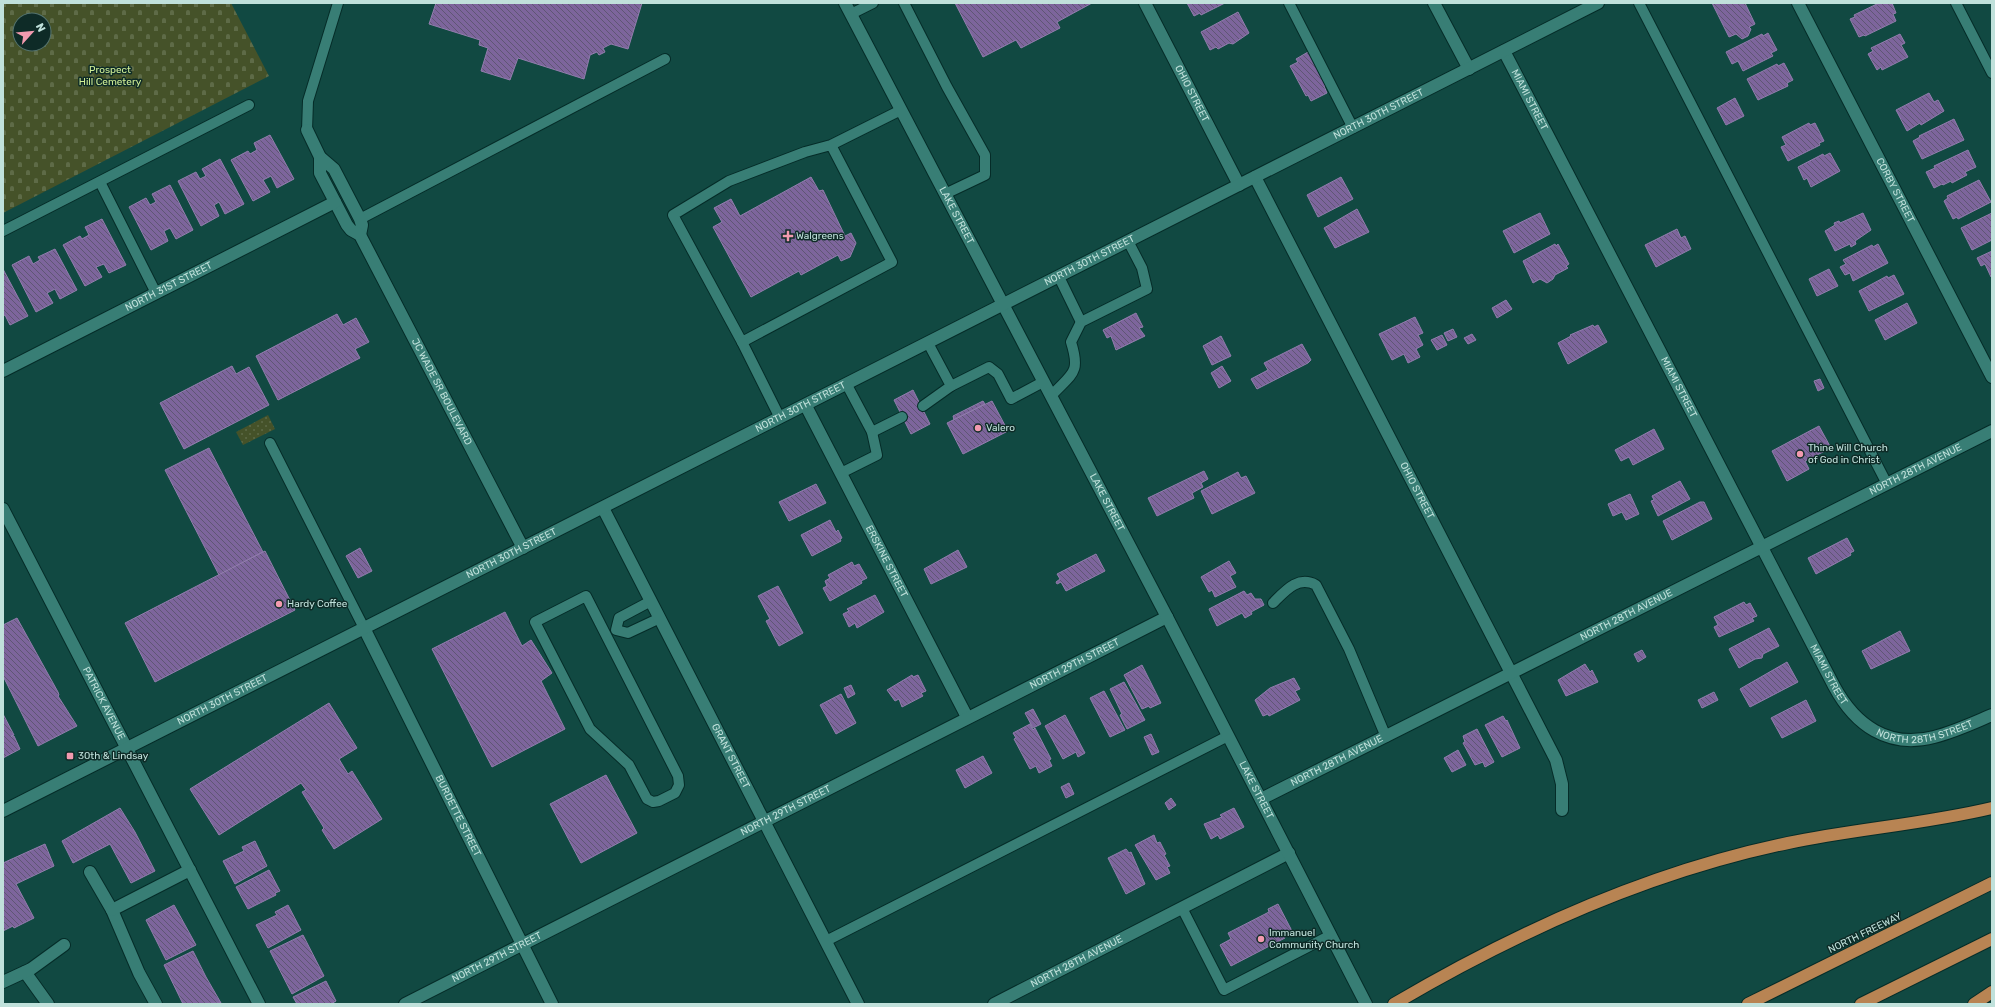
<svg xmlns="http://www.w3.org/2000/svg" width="1995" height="1007" font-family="Rubik,sans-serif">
<defs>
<pattern id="grass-dots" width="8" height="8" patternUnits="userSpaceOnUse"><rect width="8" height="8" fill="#455229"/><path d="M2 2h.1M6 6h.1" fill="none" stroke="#5e6b47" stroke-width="1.8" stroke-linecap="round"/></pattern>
<pattern id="cemetery-stones" width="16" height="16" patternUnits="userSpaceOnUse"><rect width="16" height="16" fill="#455229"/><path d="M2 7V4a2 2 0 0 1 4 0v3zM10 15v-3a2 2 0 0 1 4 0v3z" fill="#5e6b47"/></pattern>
<pattern id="building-back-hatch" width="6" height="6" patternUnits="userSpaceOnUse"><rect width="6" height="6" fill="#7d659c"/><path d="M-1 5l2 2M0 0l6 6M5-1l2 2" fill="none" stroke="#5f5674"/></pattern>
</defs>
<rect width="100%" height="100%" fill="#114942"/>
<path fill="url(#grass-dots)" d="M 268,415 L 275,429 L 243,445 L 236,432 Z"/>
<path fill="url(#cemetery-stones)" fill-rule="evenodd" d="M 3,3 L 231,3 L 269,76 L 3,213 ZM 20,20 L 44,20 L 44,44 L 20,44 Z"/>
<g fill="url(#building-back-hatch)" stroke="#927ead">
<path d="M 436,3 L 642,3 L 628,49 L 611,44 L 603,48 L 605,52 L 599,55 L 597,52 L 590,55 L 584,79 L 518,58 L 510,80 L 481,71 L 488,48 L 479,45 L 480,40 L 429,24 Z"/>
<path d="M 955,3 L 1092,3 L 1057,22 L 1060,28 L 1021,48 L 1016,40 L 983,57 Z"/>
<path d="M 1187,3 L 1225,3 L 1201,15 L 1200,13 L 1194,16 Z"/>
<path d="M 1712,3 L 1745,3 L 1755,24 L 1749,27 L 1751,29 L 1748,36 L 1742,39 L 1736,34 L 1729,37 Z"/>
<path d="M 1879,3 L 1892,3 L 1896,13 L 1893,14 L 1896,21 L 1865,36 L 1864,35 L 1859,37 L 1850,19 L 1855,17 L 1854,15 Z"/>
<path d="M 1238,12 L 1249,33 L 1233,44 L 1229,43 L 1218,49 L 1216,47 L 1210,50 L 1201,32 Z"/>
<path d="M 1768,33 L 1777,50 L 1771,53 L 1773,56 L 1743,71 L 1738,61 L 1732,64 L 1726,52 L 1762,34 L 1763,36 Z"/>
<path d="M 1900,34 L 1905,43 L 1901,45 L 1908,57 L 1882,70 L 1881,67 L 1877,70 L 1868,54 L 1873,51 L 1871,48 Z"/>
<path d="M 1308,52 L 1326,85 L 1324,86 L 1327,93 L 1311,101 L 1308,95 L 1306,96 L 1290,66 L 1298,62 L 1296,59 Z"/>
<path d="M 1784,63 L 1793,80 L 1787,83 L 1788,86 L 1758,100 L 1747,79 L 1777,64 L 1778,66 Z"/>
<path d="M 1929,93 L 1934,102 L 1938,100 L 1944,111 L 1921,125 L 1920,123 L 1907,131 L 1896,110 Z"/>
<path d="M 1735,98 L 1744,116 L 1726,125 L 1717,108 Z"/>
<path d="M 1954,119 L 1964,140 L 1922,159 L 1913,141 L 1920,137 L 1919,136 Z"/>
<path d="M 1809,123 L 1810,125 L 1815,123 L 1824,141 L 1819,143 L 1820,145 L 1788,161 L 1781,147 L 1786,145 L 1782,137 Z"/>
<path d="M 270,135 L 294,179 L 277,188 L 271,176 L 263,180 L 270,192 L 253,201 L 231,160 L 248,151 L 250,154 L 257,150 L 254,143 Z"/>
<path d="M 1968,150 L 1976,167 L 1965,172 L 1967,175 L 1952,183 L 1951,181 L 1943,185 L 1942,184 L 1934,188 L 1926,172 L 1935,168 L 1934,166 Z"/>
<path d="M 1830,153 L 1840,171 L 1811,187 L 1807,178 L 1804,180 L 1798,167 L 1823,154 L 1824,156 Z"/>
<path d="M 220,159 L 244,204 L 225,214 L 219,202 L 214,205 L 219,216 L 201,226 L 178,181 L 196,172 L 200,179 L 206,176 L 202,169 Z"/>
<path d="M 811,177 L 819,191 L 823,190 L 845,236 L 851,233 L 856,243 L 850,257 L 841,261 L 838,255 L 801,275 L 799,271 L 751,297 L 713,227 L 722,222 L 714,208 L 731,199 L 740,216 Z"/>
<path d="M 1341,177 L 1353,199 L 1318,217 L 1307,195 Z"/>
<path d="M 1979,180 L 1991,202 L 1958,219 L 1957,217 L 1953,219 L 1944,201 L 1948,198 L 1947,196 Z"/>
<path d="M 170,185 L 193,230 L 176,239 L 170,228 L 164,231 L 168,241 L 151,250 L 129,207 L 146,198 L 150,205 L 156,202 L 152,194 Z"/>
<path d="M 1357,209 L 1369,232 L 1335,248 L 1324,228 Z"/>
<path d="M 1540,213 L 1550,234 L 1514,253 L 1503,231 Z"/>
<path d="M 1863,213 L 1871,230 L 1855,241 L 1856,244 L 1851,247 L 1850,244 L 1835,251 L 1825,231 L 1835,225 L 1834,223 L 1839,221 L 1840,223 Z"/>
<path d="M 1992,213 L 1992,240 L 1972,250 L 1961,228 Z"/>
<path d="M 102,219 L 126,265 L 109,273 L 104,264 L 96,267 L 102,277 L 85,286 L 63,245 L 80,236 L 82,239 L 89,235 L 85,227 Z"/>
<path d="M 1677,229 L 1681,238 L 1685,236 L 1691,249 L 1656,267 L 1645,245 Z"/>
<path d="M 1555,244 L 1556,246 L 1558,244 L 1569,264 L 1566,266 L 1568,268 L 1555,275 L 1553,279 L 1547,283 L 1540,279 L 1533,283 L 1523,261 Z"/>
<path d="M 1878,244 L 1888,263 L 1853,281 L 1850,273 L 1845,275 L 1840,267 L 1846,264 L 1843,260 L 1872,245 L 1873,247 Z"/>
<path d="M 55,249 L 77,290 L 60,299 L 55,289 L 47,293 L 53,303 L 36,312 L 12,265 L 29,256 L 33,264 L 40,260 L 38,257 Z"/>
<path d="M 1992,251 L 1992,277 L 1991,277 L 1985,264 L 1981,266 L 1977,258 Z"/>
<path d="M 3,269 L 28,316 L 10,325 L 5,315 L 3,316 Z"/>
<path d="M 1829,269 L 1838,286 L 1817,296 L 1809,279 Z"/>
<path d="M 1894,275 L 1904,294 L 1869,311 L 1859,291 L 1887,276 L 1888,278 Z"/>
<path d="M 1506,300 L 1512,309 L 1497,318 L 1492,308 Z"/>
<path d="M 1907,303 L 1917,323 L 1885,340 L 1875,320 Z"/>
<path d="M 1136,313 L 1143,327 L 1139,328 L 1145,336 L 1116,350 L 1111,336 L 1107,338 L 1103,330 Z"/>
<path d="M 337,314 L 343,325 L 356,318 L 369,342 L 355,349 L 360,358 L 278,400 L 256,356 Z"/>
<path d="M 1415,317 L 1423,333 L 1418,335 L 1423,345 L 1416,349 L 1420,357 L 1408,363 L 1404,354 L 1392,360 L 1379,334 Z"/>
<path d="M 1593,325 L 1594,327 L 1598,325 L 1607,342 L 1568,364 L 1558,343 L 1571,336 L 1570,335 Z"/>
<path d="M 1453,329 L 1457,337 L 1448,341 L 1444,333 Z"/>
<path d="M 1472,334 L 1476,340 L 1468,344 L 1464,338 Z"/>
<path d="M 1442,335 L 1447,345 L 1437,350 L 1431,340 Z"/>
<path d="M 1221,336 L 1231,356 L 1212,365 L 1203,346 Z"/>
<path d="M 1302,344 L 1311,360 L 1308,363 L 1257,389 L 1251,379 L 1268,370 L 1264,363 Z"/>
<path d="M 232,366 L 236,374 L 249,367 L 269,405 L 184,449 L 160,403 Z"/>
<path d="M 1222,366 L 1231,381 L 1219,388 L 1211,373 Z"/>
<path d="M 1820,379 L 1824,388 L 1818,391 L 1814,381 Z"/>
<path d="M 913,390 L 930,424 L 911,434 L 894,400 Z"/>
<path d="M 983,401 L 985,404 L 954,420 L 953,416 Z"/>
<path d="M 992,401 L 1008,431 L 963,454 L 947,423 Z"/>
<path d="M 1819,426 L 1831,448 L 1805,461 L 1809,469 L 1787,481 L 1772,451 Z"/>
<path d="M 1654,429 L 1664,449 L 1633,465 L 1629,457 L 1621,461 L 1615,450 Z"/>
<path d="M 209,448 L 263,552 L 219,575 L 165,470 Z"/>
<path d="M 1204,471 L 1208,479 L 1201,483 L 1203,487 L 1192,493 L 1194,498 L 1157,516 L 1148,498 Z"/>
<path d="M 1238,472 L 1241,478 L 1246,476 L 1255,493 L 1212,514 L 1201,491 Z"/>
<path d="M 1680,481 L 1690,499 L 1658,516 L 1651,501 L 1654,500 L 1652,496 Z"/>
<path d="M 816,484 L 826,503 L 789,521 L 779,502 Z"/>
<path d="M 1630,494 L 1639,514 L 1626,520 L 1622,512 L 1613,516 L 1608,504 Z"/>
<path d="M 1700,502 L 1704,502 L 1712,519 L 1672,540 L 1663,521 Z"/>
<path d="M 830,520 L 836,532 L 838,530 L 842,538 L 840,539 L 841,541 L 812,556 L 801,535 Z"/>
<path d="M 1847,538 L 1854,551 L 1850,553 L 1851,555 L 1816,574 L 1808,558 Z"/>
<path d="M 360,548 L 372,571 L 358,578 L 346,556 Z"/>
<path d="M 958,550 L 967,567 L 931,584 L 924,569 Z"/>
<path d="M 265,551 L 295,610 L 155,682 L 125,623 Z"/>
<path d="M 1096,554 L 1105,571 L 1066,591 L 1061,582 L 1057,584 L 1056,582 L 1060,579 L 1057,574 Z"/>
<path d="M 1229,561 L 1236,573 L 1230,576 L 1236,587 L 1215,597 L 1212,590 L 1209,592 L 1201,577 Z"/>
<path d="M 852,562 L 854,566 L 859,564 L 867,578 L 861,581 L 862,583 L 830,601 L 823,588 L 827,586 L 825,581 L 830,578 L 828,575 Z"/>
<path d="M 778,586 L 803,633 L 779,646 L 766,621 L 770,619 L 758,596 Z"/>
<path d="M 1244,591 L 1247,595 L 1251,593 L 1255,599 L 1261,599 L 1264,605 L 1251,612 L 1252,614 L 1245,618 L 1242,613 L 1217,626 L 1209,609 Z"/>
<path d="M 875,595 L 884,612 L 857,628 L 855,623 L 849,627 L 843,614 L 849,611 L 847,609 Z"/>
<path d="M 1744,602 L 1746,605 L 1750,603 L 1757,616 L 1752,618 L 1754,621 L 1719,637 L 1714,627 L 1718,625 L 1714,617 Z"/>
<path d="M 505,612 L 522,646 L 531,640 L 552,673 L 541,681 L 565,729 L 492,767 L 432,649 Z"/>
<path d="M 17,618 L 58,692 L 59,695 L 58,696 L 77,726 L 38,746 L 3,676 L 3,625 Z"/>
<path d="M 1769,628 L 1779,646 L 1763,654 L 1762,658 L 1755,659 L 1739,668 L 1729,649 Z"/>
<path d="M 1900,631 L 1910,651 L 1871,669 L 1862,651 Z"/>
<path d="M 1642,650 L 1646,657 L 1638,662 L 1634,654 Z"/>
<path d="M 1787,662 L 1798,682 L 1750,707 L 1740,689 Z"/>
<path d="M 1585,664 L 1590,672 L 1592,670 L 1598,682 L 1566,696 L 1558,680 Z"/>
<path d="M 1142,665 L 1161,703 L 1150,708 L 1149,706 L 1142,709 L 1124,675 Z"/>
<path d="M 912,675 L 913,677 L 918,675 L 926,691 L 921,693 L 923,696 L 902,707 L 899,699 L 895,701 L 887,690 Z"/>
<path d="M 1294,678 L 1300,689 L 1295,691 L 1300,700 L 1269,716 L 1268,714 L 1263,716 L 1255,700 L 1270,688 Z"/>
<path d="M 1124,682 L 1145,720 L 1127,729 L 1120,715 L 1122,714 L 1110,689 Z"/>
<path d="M 851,685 L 855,694 L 848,698 L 844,688 Z"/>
<path d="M 1104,691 L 1125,730 L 1110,737 L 1090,698 Z"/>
<path d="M 1714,692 L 1718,700 L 1702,708 L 1698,700 Z"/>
<path d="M 841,694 L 856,723 L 836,734 L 820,705 Z"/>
<path d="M 1806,700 L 1816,721 L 1782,738 L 1771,718 Z"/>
<path d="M 329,703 L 357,748 L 339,759 L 348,774 L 352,771 L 382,819 L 334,849 L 322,830 L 324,828 L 302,792 L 306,790 L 301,783 L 219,835 L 190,789 Z"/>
<path d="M 1033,709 L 1041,724 L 1033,728 L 1025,713 Z"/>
<path d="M 3,714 L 14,735 L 11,736 L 12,737 L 14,736 L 20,749 L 3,758 Z"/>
<path d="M 1065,715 L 1085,753 L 1078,757 L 1076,752 L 1063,759 L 1045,726 Z"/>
<path d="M 1503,716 L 1506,721 L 1507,720 L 1520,748 L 1502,757 L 1485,725 Z"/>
<path d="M 1030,724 L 1033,730 L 1035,728 L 1051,759 L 1049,760 L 1052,766 L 1039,773 L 1036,766 L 1030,769 L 1014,739 L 1016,738 L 1013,733 Z"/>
<path d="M 1477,729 L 1494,762 L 1485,767 L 1483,762 L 1475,765 L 1463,743 L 1465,742 L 1463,736 Z"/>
<path d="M 1151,734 L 1159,752 L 1152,755 L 1144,737 Z"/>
<path d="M 1458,750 L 1466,765 L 1452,772 L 1444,758 Z"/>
<path d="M 983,756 L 992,773 L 965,788 L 956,770 Z"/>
<path d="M 606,775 L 637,833 L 581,863 L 550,804 Z"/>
<path d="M 1069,783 L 1074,794 L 1066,798 L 1061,787 Z"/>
<path d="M 1171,798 L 1176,805 L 1169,810 L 1165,803 Z"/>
<path d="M 120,808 L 135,832 L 155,871 L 131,883 L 110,844 L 73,863 L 62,841 Z"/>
<path d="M 1234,808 L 1244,827 L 1220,839 L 1218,835 L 1211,839 L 1204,824 L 1222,817 L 1220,815 Z"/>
<path d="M 1154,835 L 1157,843 L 1160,842 L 1166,854 L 1164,855 L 1170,866 L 1167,867 L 1170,873 L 1156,880 L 1135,845 Z"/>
<path d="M 255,841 L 267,866 L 235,884 L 223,861 L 244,851 L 242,847 Z"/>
<path d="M 45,844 L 54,866 L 16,884 L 34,918 L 14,928 L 13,926 L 3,931 L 3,863 Z"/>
<path d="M 1126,849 L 1129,853 L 1131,852 L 1145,884 L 1126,894 L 1108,858 Z"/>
<path d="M 269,870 L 280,891 L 275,893 L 276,895 L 248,909 L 236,887 Z"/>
<path d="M 1278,904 L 1292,931 L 1284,936 L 1285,938 L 1231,966 L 1220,945 L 1231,939 L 1228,933 L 1269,912 L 1268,909 Z"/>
<path d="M 174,905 L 196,945 L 166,960 L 146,920 Z"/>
<path d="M 288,905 L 301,930 L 268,948 L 256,925 L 277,915 L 275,912 Z"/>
<path d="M 303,935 L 324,976 L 292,994 L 270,951 Z"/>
<path d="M 193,951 L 206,977 L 221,1003 L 183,1004 L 164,965 Z"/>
<path d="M 326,981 L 336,1001 L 331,1004 L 297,1004 L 293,997 Z"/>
</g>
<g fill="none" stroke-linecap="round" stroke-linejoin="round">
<defs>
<g id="service">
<path d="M 904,3 L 947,87 L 985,155 L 985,175 L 945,194"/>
<path d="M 1289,3 L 1353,128"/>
<path d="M 1639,3 L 1887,484"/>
<path d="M 1956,3 L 1992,73"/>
<path d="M 851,14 L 873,3"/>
<path d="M 307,130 L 308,101 L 338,3"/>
<path d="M 831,145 L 892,262 L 742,342 L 673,215 L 729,181 L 805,152 L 831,145 L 901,110"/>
<path d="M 100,182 L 156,293"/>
<path d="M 360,219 L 665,59"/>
<path d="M 3,231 L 249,105"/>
<path d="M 1059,277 L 1081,322"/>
<path d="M 742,342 L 780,418"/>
<path d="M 847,385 L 872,432 L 902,417"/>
<path d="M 951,386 L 989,367 L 998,374 L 1011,399 L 1043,382"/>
<path d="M 1051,396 C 1072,373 1081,374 1071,342 L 1081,322 L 1147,289 L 1142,268 L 1128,241"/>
<path d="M 923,406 L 951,386 L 928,343"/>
<path d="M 270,443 L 364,628"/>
<path d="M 841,473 L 877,455 L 872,432"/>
<path d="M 586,596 L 678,776 L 679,785 L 675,793 L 659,801 L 653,802 L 647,799 L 629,765 L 590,729 L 535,622 Z"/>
<path d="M 651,601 L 619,618 L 616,630 L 628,633 L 660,618"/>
<path d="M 1273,603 C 1285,591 1298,575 1316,585 L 1349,649 L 1386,737"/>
<path d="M 1182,908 L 1224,990 L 1331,935"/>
<path d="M 826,941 L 1228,736"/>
</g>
<g id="minor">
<path id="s1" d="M 1145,3 L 1239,185"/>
<path d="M 1434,3 L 1469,69"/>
<path id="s2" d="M 1798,3 L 1992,377"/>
<path id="s3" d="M 1504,51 L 1834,686 C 1855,725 1888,749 1934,737 C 1954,732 1973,723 1992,715"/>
<path d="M 307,130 L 320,157 L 334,169 L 360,219 L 362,225 L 360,235"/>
<path id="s4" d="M 320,157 L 320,173 L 347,225 L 351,230 L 360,235 L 523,548"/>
<path id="s5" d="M 1255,177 L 1556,760 L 1562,784 L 1562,810"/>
<path id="s6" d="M 3,371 L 335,202"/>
<path id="s7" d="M 806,406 L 967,717"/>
<path id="s8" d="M 603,508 L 858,1004"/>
<path id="s9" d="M 3,509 L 259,1004"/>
<path id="s10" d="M 364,628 L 552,1004"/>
<path id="s11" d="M 1261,799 L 1992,431"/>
<path d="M 90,872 L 112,910 L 139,973 L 156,1004"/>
<path d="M 112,910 L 190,870"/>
<path d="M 25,972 L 48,1004"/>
<path d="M 3,982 L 31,969 L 64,945"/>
<path id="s12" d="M 405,1004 L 1167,617"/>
<path id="s13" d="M 994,1004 L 1289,853"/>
</g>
<g id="secondary">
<path id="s14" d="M 845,3 L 1167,617 L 1366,1004"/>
<path id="s15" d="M 3,811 L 1598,3"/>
</g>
<g id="motorway">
<path d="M 1394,1004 C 1516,932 1648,872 1788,843 C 1855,829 1925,824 1992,808"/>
<path d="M 1748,1004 L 1992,883"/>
<path d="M 1861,1004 L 1992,939"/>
<path d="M 1974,1004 L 1992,992"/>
</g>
</defs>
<use href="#service" stroke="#052c28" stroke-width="12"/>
<use href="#minor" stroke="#052c28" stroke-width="14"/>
<use href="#secondary" stroke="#052c28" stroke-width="14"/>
<use href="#motorway" stroke="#052c28" stroke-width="14"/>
<use href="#service" stroke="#387e75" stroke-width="10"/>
<use href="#minor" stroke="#387e75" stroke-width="12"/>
<use href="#secondary" stroke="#387e75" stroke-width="12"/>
<use href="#motorway" stroke="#b88453" stroke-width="12"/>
</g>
<g fill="#f29aaf" stroke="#0e2b27" stroke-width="1.5">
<path d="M786 230h4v4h4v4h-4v4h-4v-4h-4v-4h4z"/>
<circle cx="978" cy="428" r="4"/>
<circle cx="1800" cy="454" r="4"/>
<circle cx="279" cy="604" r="4"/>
<rect x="66" y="752" width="8" height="8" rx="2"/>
<circle cx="1261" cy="939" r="4"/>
</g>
<g text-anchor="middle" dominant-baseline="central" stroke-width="3" stroke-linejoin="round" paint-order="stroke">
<g font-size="10" fill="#d1ef96" stroke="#0e2b27">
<text x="110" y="70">Prospect<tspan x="110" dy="12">Hill Cemetery</tspan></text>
</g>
<g font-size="10" fill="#c0e1db" stroke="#0e2b27">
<text stroke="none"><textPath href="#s1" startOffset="102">OHIO STREET</textPath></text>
<text stroke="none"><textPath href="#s3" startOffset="55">MIAMI STREET</textPath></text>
<text stroke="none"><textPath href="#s15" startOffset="1542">NORTH 30TH STREET</textPath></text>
<text stroke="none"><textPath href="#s2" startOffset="211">CORBY STREET</textPath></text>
<text stroke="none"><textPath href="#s14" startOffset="240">LAKE STREET</textPath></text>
<text stroke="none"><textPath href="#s15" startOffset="1218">NORTH 30TH STREET</textPath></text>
<text stroke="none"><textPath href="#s6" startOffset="186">NORTH 31ST STREET</textPath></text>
<text stroke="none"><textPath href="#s3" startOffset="379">MIAMI STREET</textPath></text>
<text stroke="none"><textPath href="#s4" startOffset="268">JC WADE SR BOULEVARD</textPath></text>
<text stroke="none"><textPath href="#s15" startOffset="894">NORTH 30TH STREET</textPath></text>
<text stroke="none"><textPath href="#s11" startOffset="733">NORTH 28TH AVENUE</textPath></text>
<text stroke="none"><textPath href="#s5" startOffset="353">OHIO STREET</textPath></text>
<text stroke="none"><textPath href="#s14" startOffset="564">LAKE STREET</textPath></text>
<text stroke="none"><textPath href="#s15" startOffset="570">NORTH 30TH STREET</textPath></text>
<text stroke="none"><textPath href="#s7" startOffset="175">ERSKINE STREET</textPath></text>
<text stroke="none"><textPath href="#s11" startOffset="409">NORTH 28TH AVENUE</textPath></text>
<text stroke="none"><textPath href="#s12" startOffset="751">NORTH 29TH STREET</textPath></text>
<text stroke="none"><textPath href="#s3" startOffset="703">MIAMI STREET</textPath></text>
<text stroke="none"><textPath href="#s15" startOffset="246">NORTH 30TH STREET</textPath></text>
<text stroke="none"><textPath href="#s9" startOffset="219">PATRICK AVENUE</textPath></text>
<text stroke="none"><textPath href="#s3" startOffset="829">NORTH 28TH STREET</textPath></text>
<text stroke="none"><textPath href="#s8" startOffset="279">GRANT STREET</textPath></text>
<text stroke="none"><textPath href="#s11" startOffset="85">NORTH 28TH AVENUE</textPath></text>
<text stroke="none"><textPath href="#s14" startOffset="888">LAKE STREET</textPath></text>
<text stroke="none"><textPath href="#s12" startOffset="427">NORTH 29TH STREET</textPath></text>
<text stroke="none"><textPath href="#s10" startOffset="210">BURDETTE STREET</textPath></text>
<text transform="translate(1865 933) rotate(-26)">NORTH FREEWAY</text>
<text stroke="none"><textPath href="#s12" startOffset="103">NORTH 29TH STREET</textPath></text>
<text stroke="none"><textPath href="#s13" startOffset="93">NORTH 28TH AVENUE</textPath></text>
</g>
<g font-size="10" fill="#c0e1db" stroke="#0e2b27" text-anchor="start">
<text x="796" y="236">Walgreens</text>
<text x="986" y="428">Valero</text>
<text x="1808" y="448">Thine Will Church<tspan x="1808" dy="12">of God in Christ</tspan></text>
<text x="287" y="604">Hardy Coffee</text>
<text x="78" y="756">30th &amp; Lindsay</text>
<text x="1269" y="933">Immanuel<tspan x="1269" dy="12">Community Church</tspan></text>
</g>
</g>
<rect width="1995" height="1007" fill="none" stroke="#c0e1db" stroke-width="8"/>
<g transform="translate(32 32) rotate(63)"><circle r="19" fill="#0e2b27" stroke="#55746f"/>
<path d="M0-3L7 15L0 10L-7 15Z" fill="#f29aaf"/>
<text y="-6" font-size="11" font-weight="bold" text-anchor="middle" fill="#c0e1db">N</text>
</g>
</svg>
